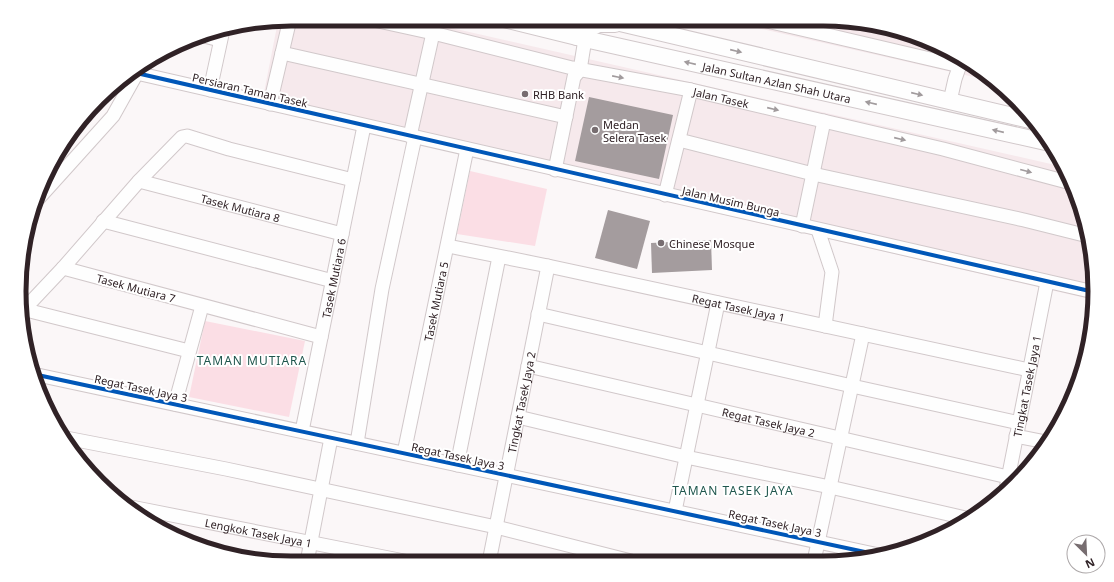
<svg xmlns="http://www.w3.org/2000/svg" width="1114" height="582" font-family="'Noto Sans',sans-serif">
<rect width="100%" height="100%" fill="#fbf7f8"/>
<g fill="#f6e9ec">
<path d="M 291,19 L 412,19 L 1064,167 L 1081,204 L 1093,256 L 1094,300 L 261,108 L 278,21 Z"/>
<path d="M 718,19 L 841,20 L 893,28 L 944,47 L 989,75 L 996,82 Z"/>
</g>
<g fill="#fbdee5">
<path d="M 470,171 L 547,189 L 535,246 L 457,234 Z"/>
<path d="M 205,321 L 305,341 L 289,417 L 189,397 Z"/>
</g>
<g fill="#a49c9e">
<path d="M 589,97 L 673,115 L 659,179 L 575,161 Z"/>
<path d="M 608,210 L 650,221 L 637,269 L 595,258 Z"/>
<path d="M 711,240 L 712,270 L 652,273 L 651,243 Z"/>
</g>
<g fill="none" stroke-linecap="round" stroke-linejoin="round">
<defs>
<g id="minor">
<path id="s1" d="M 369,19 L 433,33 L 572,68 L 691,90 L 943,149 L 1071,183"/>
<path d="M 759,19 L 960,66"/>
<path d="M 200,35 L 220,40"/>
<path d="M 282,53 L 566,117"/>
<path d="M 132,72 L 1094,292"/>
<path d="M 210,90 L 223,30"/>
<path d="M 950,101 L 955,79 L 962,59"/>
<path d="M 270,104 L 290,19"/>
<path d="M 410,136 L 433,33"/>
<path d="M 679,140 L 813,174 L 1024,220 L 1088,236"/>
<path d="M 555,170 L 574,77 L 580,70 L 585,39"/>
<path id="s2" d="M 139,181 L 342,234"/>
<path d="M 665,195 L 691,90"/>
<path d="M 39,198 L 113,116 L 137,73"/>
<path d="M 103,221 L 333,281"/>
<path d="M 802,226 L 824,121"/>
<path d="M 818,230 L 832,272 L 825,326"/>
<path id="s3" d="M 448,246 L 548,266 L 1029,370"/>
<path d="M 63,268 L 30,303 L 28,306 L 30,311 L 189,351"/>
<path d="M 538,314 L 852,386 L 1019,423"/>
<path d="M 321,337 L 63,268 L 139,181 L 182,137 L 187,136 L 229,149 L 353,180"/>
<path id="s4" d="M 528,366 C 688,402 848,441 1008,477"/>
<path d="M 33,374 L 879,555"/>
<path d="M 175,404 L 202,306"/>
<path d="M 518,417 L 686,457 L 830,487 L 970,519"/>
<path id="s5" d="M 302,431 L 364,126"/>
<path d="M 1016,436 L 1046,442"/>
<path d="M 66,438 L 226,469 L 496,527 L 631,561"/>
<path d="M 357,443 L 382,289 L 415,137"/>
<path id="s6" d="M 404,453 L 467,149"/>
<path d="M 457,465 L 499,257"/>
<path id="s7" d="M 1006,489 L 1047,282"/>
<path id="s8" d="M 131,507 L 409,562"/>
<path d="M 675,511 L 718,303"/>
<path d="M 814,561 L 863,334"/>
<path d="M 307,562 L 331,438"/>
<path id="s9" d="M 489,562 L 548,266"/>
</g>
<g id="major">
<path id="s10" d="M 504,19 L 585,39 L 1050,143"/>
<path d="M 569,19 L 577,23 L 585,39"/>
<path d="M 603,19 L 1034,121"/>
<path d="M 577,37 L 588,29 L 599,24 L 615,24"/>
</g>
</defs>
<use href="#minor" stroke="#d1c8ca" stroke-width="15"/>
<use href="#major" stroke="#d1c8ca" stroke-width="18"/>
<use href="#minor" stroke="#fefefe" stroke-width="13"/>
<use href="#major" stroke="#fefefe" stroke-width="16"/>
<defs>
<g id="cycleway">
<path d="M 132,72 L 1094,292"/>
<path d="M 33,374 L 879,555"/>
</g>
</defs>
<use href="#cycleway" stroke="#fff" stroke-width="6"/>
<use href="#cycleway" stroke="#0057b8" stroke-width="4"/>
</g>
<defs><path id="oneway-solid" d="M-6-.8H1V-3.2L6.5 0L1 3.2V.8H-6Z"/></defs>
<g fill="#a19b9d">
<use href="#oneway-solid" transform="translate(736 51) rotate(13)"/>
<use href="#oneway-solid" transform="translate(690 63) rotate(-167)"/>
<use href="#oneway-solid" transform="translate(618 77) rotate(11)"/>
<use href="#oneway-solid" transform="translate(917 94) rotate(13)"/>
<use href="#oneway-solid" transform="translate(871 103) rotate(-167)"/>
<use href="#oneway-solid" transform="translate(773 109) rotate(13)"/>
<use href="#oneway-solid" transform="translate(998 131) rotate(-167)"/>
<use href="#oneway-solid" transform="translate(900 139) rotate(13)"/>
<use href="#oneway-solid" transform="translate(1026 171) rotate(15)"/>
</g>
<g fill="#776d70" stroke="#fff" stroke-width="1.5">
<circle cx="525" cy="94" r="4"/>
<circle cx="595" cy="130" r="4"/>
<circle cx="661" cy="243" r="4"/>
</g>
<g text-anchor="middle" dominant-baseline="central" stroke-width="4" stroke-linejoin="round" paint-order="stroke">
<g font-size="11" fill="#302226" stroke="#fff">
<text stroke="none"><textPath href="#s10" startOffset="280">Jalan Sultan Azlan Shah Utara</textPath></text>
<text transform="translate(250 90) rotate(13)">Persiaran Taman Tasek</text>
<text stroke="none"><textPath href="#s1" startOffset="361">Jalan Tasek</textPath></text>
<text transform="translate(731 201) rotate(13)">Jalan Musim Bunga</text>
<text stroke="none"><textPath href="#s2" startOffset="105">Tasek Mutiara 8</textPath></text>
<text stroke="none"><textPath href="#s5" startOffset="156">Tasek Mutiara 6</textPath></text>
<text transform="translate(136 288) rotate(15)">Tasek Mutiara 7</text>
<text stroke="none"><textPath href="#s6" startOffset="155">Tasek Mutiara 5</textPath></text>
<text stroke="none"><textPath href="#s3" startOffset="297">Regat Tasek Jaya 1</textPath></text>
<text stroke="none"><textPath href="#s7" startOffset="105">Tingkat Tasek Jaya 1</textPath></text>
<text transform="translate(141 388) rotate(12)">Regat Tasek Jaya 3</text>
<text stroke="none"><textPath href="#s9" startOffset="163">Tingkat Tasek Jaya 2</textPath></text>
<text stroke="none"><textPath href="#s4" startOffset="247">Regat Tasek Jaya 2</textPath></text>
<text transform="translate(458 456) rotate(12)">Regat Tasek Jaya 3</text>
<text transform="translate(775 523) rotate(12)">Regat Tasek Jaya 3</text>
<text stroke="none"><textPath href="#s8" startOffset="130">Lengkok Tasek Jaya 1</textPath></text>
</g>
<g font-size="11" fill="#302226" stroke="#fff" text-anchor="start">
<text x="533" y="94">RHB Bank</text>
<text x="603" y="124">Medan<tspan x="603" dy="13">Selera Tasek</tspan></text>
<text x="669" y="243">Chinese Mosque</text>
</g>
<g font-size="12" letter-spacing="1" fill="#1f564d" stroke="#fff">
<text x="252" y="360">TAMAN MUTIARA</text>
<text x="733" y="490">TAMAN TASEK JAYA</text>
</g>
</g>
<path d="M0 0H1114V582H0ZM291 26H823A265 265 0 0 1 1088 291V291A265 265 0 0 1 823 556H291A265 265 0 0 1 26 291V291A265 265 0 0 1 291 26Z" fill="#fff" fill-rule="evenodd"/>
<path fill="none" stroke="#302226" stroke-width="5" d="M291 26H823A265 265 0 0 1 1088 291V291A265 265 0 0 1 823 556H291A265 265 0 0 1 26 291V291A265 265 0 0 1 291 26Z"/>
<g transform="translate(1086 554) rotate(156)"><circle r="19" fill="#ffffff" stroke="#aca7a8"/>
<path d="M0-3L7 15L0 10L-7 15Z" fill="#776d70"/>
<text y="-6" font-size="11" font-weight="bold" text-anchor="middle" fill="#302226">N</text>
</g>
</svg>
